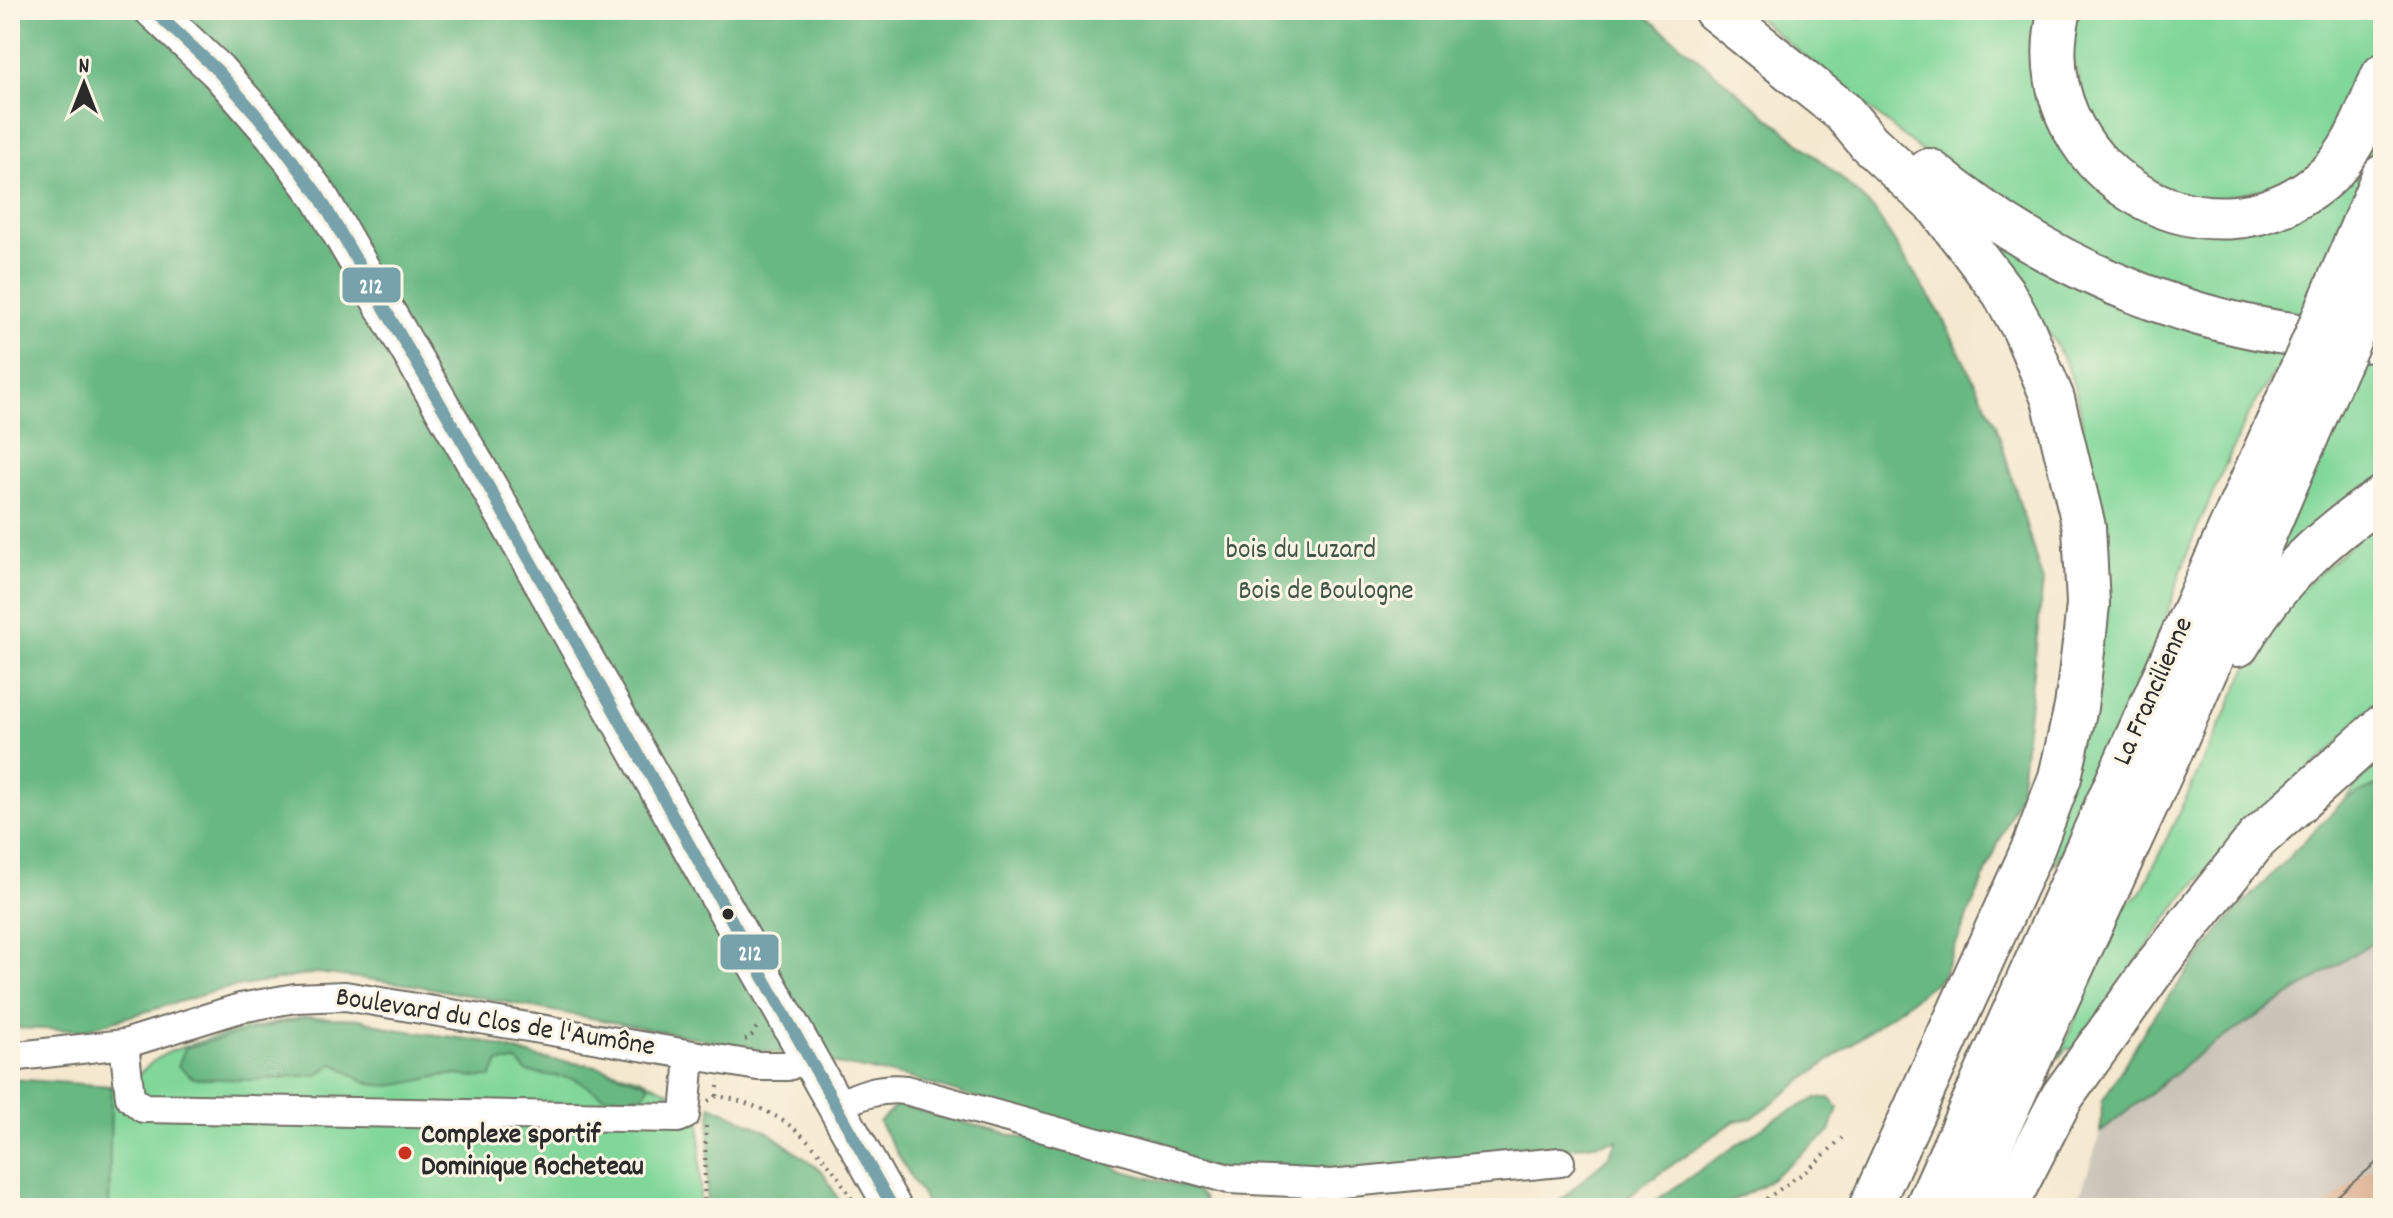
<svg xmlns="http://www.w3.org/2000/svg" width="2393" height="1218" font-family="Dekko,sans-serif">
<rect width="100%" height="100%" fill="#fcf5e5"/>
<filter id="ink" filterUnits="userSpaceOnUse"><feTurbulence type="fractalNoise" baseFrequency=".0125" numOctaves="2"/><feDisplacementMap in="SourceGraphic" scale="16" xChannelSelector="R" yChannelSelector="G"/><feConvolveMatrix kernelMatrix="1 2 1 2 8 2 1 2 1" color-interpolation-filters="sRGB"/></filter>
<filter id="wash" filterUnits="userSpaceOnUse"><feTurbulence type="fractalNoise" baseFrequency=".006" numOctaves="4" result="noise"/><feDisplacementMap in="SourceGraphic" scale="32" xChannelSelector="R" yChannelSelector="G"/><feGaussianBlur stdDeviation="1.8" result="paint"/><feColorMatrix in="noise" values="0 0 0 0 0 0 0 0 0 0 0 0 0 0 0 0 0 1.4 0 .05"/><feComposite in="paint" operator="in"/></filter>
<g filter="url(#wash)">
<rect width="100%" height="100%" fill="#f4e8cf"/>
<path fill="#c9c3b8" d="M 2383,935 L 2383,1208 L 2076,1208 L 2101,1132 L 2196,1056 Z"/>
<g fill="#81d79a" stroke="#568162" stroke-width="2">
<path d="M 1748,10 L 1855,10 L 1857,18 L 1889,10 L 2047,10 L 2068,143 L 2255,228 L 2383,102 L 2383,131 L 2305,318 L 2170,294 L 1956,179 Z"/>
<path d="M 2071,10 L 2383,10 L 2383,43 L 2357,100 L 2338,137 L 2299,181 L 2191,204 L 2098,144 L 2066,37 Z"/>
<path d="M 1985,229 L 2289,346 L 2277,376 L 2272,376 L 2245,421 L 2190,545 L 2160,635 L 2055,864 L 2046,855 L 2090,477 L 2079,404 L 2069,370 L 2054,341 L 1980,237 Z"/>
<path d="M 2368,360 L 2383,360 L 2383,486 L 2270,577 L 2280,545 L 2358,363 Z"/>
<path d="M 2383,515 L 2383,702 L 2245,829 L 2179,902 L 2075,1048 L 2067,1049 L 2058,1059 L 2110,937 L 2127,903 L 2140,895 L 2252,658 L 2294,596 Z"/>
<path d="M 2383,757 L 2383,783 L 2344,800 Z"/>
<path d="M 305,1017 L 360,1019 L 393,1029 L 487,1042 L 539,1058 L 596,1066 L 640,1078 L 680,1097 L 700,1098 L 700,1208 L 109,1208 L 111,1086 L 129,1087 C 138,1075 146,1065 160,1057 C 186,1041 273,1023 305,1017 Z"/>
</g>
<g fill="#68b882" stroke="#4a7256" stroke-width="2">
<path d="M 10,10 L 1639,10 L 1838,175 L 1874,210 L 1941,315 L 1996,424 L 2043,582 L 2020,792 L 1942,977 L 1752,1118 L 1735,1121 L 1639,1188 L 1617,1208 L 1552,1208 L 1607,1158 L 1618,1140 L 1417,1172 L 1252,1180 L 906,1077 L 414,985 L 317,973 L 219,990 L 83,1030 L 10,1028 Z"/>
<path d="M 2383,783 L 2383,935 L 2196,1056 L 2101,1132 L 2102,1102 L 2149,1023 L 2227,921 L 2344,800 Z"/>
<path d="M 305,1017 L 360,1019 L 393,1029 L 487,1042 L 539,1058 L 596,1066 L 650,1084 L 644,1094 L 626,1098 L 604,1096 L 575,1079 L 527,1072 L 518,1062 L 499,1062 L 491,1077 C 476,1079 462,1074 447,1075 C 421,1078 393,1092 366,1082 C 355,1078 346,1068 333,1064 L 317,1075 L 253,1080 L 193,1078 L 178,1066 L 185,1048 Z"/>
<path d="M 10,1079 L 111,1086 L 109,1208 L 10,1208 Z"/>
<path d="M 1817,1098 L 1830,1098 L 1838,1108 L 1830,1132 L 1760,1187 L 1718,1208 L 1645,1208 L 1776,1118 Z"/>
<path d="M 711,1105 L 767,1131 L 823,1172 L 843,1208 L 706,1208 Z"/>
<path d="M 897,1105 L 1106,1160 L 1120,1170 L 1195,1190 L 1204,1198 L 1207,1208 L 929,1208 L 879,1122 Z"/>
</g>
<g id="blocks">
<path fill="#deb294" d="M 2383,1157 L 2383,1208 L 2323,1208 Z"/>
</g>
</g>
<g filter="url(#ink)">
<use href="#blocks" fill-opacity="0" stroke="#716d64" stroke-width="2"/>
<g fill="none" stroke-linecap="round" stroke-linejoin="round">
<defs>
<g id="minor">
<path d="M 124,1044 L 130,1097 L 143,1108 L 678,1118 L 685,1115 L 690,1056"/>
<path d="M 10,1057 L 124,1044 L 240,1008 L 295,998 L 345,996 L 758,1066 L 788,1066 L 811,1056"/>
<path d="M 837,1106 C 861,1094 880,1087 906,1090 L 1229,1179 L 1331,1184 L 1560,1162"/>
</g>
<path id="major" d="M 153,10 L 218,71 L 273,134 L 319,196 L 486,482 L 893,1208"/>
<g id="highway">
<path d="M 1715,10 L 1843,112 L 1869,143 L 1939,208 L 2003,292 L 2024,330 L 2053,399 L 2084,527 L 2088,604 L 2084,643 L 2076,707 L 2060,777 L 2034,846 L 1870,1208"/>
<path d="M 2060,10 C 2020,165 2206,284 2327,176 C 2355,151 2368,108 2383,75"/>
<path d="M 1929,170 C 2056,275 2217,340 2383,341"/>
<path d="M 2332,297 L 2383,176"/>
<path d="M 2366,303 L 2383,265"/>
<path d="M 2238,645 C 2275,582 2322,537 2383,497"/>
<path d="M 1926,1208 L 2304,363"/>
<path d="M 1962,1208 L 2170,754 L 2338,365"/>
<path d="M 2005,1208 L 2062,1097 L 2158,963 L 2257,839 L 2383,726"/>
</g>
</defs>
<use href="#minor" stroke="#716d64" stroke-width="32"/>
<use href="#major" stroke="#716d64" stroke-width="40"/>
<use href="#highway" stroke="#716d64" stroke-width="46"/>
<g stroke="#716d64" stroke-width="4" stroke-dasharray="2 6" stroke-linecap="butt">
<path d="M 745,1040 L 750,1039 L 759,1023"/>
<path d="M 717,1096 L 719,1080"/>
<path d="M 708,1101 L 717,1096 C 786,1107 825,1150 857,1208"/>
<path d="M 704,1208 L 706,1126"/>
<path d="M 1753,1208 L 1809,1169 L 1842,1138"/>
</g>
<use href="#minor" stroke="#fff" stroke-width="28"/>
<use href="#major" stroke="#fff" stroke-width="36"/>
<use href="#highway" stroke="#fff" stroke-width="42"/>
<defs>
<g id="highway-bridge">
<path d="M 2304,363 L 2332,297"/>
<path d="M 2338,365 L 2366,303"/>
</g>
</defs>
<use href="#highway-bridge" stroke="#716d64" stroke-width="46" stroke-linecap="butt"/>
<use href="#highway-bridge" stroke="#fff" stroke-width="42"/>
<defs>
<path id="bus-1" d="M 153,10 L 218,71 L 273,134 L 319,196 L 486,482 L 893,1208"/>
</defs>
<use href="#bus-1" stroke="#fcf5e5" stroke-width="18"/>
<use href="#bus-1" stroke="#77a1ab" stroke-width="12"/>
</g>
</g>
<circle fill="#2b2b2b" stroke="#fcf5e5" stroke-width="3" cx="728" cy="914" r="7"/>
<circle fill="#c8321e" stroke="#fcf5e5" stroke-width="3" cx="405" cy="1153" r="8"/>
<g text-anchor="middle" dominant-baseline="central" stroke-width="6" stroke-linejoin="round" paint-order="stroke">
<g font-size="28" fill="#405647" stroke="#fcf5e5">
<text x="1301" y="552">bois du Luzard</text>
<text x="1326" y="593">Bois de Boulogne</text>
</g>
<g font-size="28" fill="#2b2b2b" stroke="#fcf5e5">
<text transform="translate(2155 692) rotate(-66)">La Francilienne</text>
<text transform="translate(495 1024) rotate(9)">Boulevard du Clos de l'Aumône</text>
</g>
<g font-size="28" font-weight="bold" fill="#2b2b2b" stroke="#fcf5e5" text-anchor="start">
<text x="421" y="1137">Complexe sportif<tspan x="421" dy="32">Dominique Rocheteau</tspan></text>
</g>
</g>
<g stroke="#fcf5e5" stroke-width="3">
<rect x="341" y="266" width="61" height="38" rx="8" fill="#77a1ab"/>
<rect x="719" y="933" width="61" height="38" rx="8" fill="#77a1ab"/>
</g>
<g font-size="22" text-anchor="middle" font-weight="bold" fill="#fff">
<text x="371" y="293">212</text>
<text x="750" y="960">212</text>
</g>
<rect width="2393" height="1218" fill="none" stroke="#fcf5e5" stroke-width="40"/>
<g transform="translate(84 84)" stroke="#fcf5e5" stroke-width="6" paint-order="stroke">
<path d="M0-6L14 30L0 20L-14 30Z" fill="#2b2b2b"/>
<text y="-12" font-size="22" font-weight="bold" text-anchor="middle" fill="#2b2b2b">N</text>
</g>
</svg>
